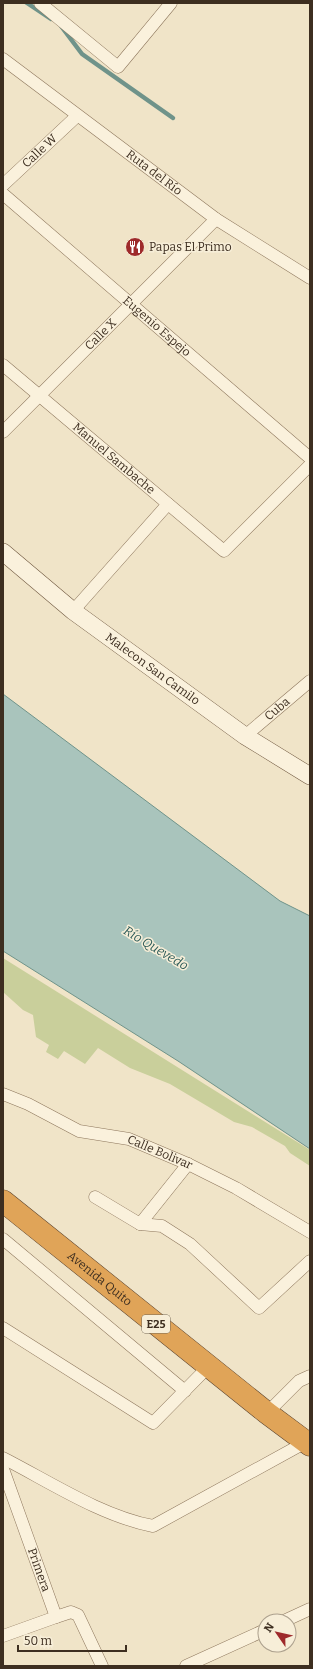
<svg xmlns="http://www.w3.org/2000/svg" width="313" height="1669" font-family="Bitter,serif">
<rect width="100%" height="100%" fill="#f0e4c8"/>
<path fill="#c9cf9b" d="M 3,958 L 310,1150 L 310,1166 L 290,1153 L 285,1146 L 252,1127 L 234,1122 L 170,1084 L 130,1068 L 98,1048 L 85,1064 L 64,1051 L 58,1059 L 46,1052 L 49,1045 L 36,1037 L 33,1015 L 23,1010 L 3,992 Z"/>
<path fill="#a9c4bc" stroke="#6f938a" d="M 3,694 L 280,901 L 310,916 L 310,1149 L 178,1061 L 3,951 Z"/>
<g fill="none" stroke-linecap="round" stroke-linejoin="round">
<g stroke="#6f938a" stroke-width="4.5">
<path d="M 27,3 L 51,19"/>
<path d="M 61,26 L 82,54 L 173,118"/>
</g>
<defs>
<g id="street">
<path d="M 40,3 L 118,67 L 171,3"/>
<path id="s1" d="M 3,59 L 216,219 L 310,278"/>
<path id="s2" d="M 3,185 L 77,116"/>
<path id="s3" d="M 3,194 L 310,458"/>
<path id="s4" d="M 3,365 L 224,551 L 310,465"/>
<path id="s5" d="M 3,432 L 216,219"/>
<path d="M 73,611 L 168,504"/>
<path id="s6" d="M 245,736 L 310,681"/>
<path id="s7" d="M 3,1094 L 28,1104 L 79,1131 L 129,1139 L 188,1164 L 236,1188 L 310,1232"/>
<path d="M 95,1197 L 140,1224 L 188,1164"/>
<path d="M 140,1224 L 162,1226 L 190,1244 L 259,1308 L 310,1261"/>
<path d="M 3,1239 L 185,1391"/>
<path d="M 3,1328 L 153,1423 L 209,1366"/>
<path d="M 267,1413 L 299,1381 L 310,1376"/>
<path d="M 3,1458 C 50,1482 101,1516 153,1526 L 306,1442"/>
<path id="s8" d="M 3,1469 L 56,1617 L 3,1636"/>
<path d="M 56,1617 L 71,1612 L 78,1615 L 102,1666"/>
<path d="M 284,1621 L 310,1609"/>
<path d="M 186,1666 L 265,1630"/>
</g>
<g id="secondary">
<path id="s9" d="M 3,552 L 73,611 L 245,736 L 310,776"/>
</g>
<g id="highway">
<path id="s10" d="M 3,1201 L 267,1413 L 310,1445"/>
</g>
</defs>
<use href="#street" stroke="#8d765c" stroke-width="13"/>
<use href="#secondary" stroke="#6f573f" stroke-width="18"/>
<use href="#highway" stroke="#5b4430" stroke-width="23"/>
<use href="#street" stroke="#faf1dc" stroke-width="12"/>
<use href="#secondary" stroke="#faf1dc" stroke-width="17"/>
<use href="#highway" stroke="#e0a458" stroke-width="22"/>
</g>
<defs>
<symbol id="restaurant-disc" viewBox="-11 -11 22 22"><circle r="9.5" fill="#9e2a2b" stroke="#f7eed8"/><path d="M-5-6h1v4h1v-4h1v4h1v-4h1v5L-1.5 .5V6h-2V.5L-5-1ZM5-6V6H3V1.5H1.5Q1.5-4 5-6Z" fill="#fff"/></symbol>
</defs>
<g fill-rule="evenodd">
<use href="#restaurant-disc" x="124" y="236" width="22" height="22"/>
</g>
<g text-anchor="middle" dominant-baseline="central" stroke-width="3" stroke-linejoin="round" paint-order="stroke">
<rect fill="#f7eed8" stroke="#756857" stroke-width="1" x="142" y="1315" width="28" height="18" rx="3"/>
<g font-size="11" font-weight="bold" fill="#3d2e20">
<text x="156" y="1324">E25</text>
</g>
<g font-size="12" fill="#3d2e20" stroke="#f7eed8">
<text stroke="none"><textPath href="#s2" startOffset="50">Calle W</textPath></text>
<text stroke="none"><textPath href="#s1" startOffset="189">Ruta del Río</textPath></text>
<text stroke="none"><textPath href="#s3" startOffset="203">Eugenio Espejo</textPath></text>
<text stroke="none"><textPath href="#s5" startOffset="138">Calle X</textPath></text>
<text stroke="none"><textPath href="#s4" startOffset="145">Manuel Sambache</textPath></text>
<text stroke="none"><textPath href="#s9" startOffset="190">Malecon San Camilo</textPath></text>
<text stroke="none"><textPath href="#s6" startOffset="42">Cuba</textPath></text>
<text stroke="none"><textPath href="#s7" startOffset="169">Calle Bolivar</textPath></text>
<text stroke="none"><textPath href="#s10" startOffset="124">Avenida Quito</textPath></text>
<text stroke="none"><textPath href="#s8" startOffset="107">Primera</textPath></text>
</g>
<g font-size="12" fill="#3d2e20" stroke="#f7eed8" text-anchor="start">
<text x="149" y="247">Papas El Primo</text>
</g>
<g font-size="13" font-style="italic" fill="#2f5d5a" stroke="#f7eed8">
<text transform="translate(156 948) rotate(31)">Río Quevedo</text>
</g>
</g>
<rect width="313" height="1669" fill="none" stroke="#3d2e20" stroke-width="8"/>
<g transform="translate(277 1633) rotate(304)"><circle r="19" fill="#f7eed8" stroke="#ada18e"/>
<path d="M0-3L7 15L0 10L-7 15Z" fill="#9e2a2b"/>
<text y="-6" font-size="11" font-weight="bold" text-anchor="middle" fill="#3d2e20">N</text>
</g>
<path d="M18 1645v6h108v-6" fill="none" stroke="#3d2e20" stroke-width="2"/>
<text x="24" y="1645" font-size="12" fill="#3d2e20" stroke="#f7eed8" stroke-width="3" paint-order="stroke">50 m</text>
</svg>
